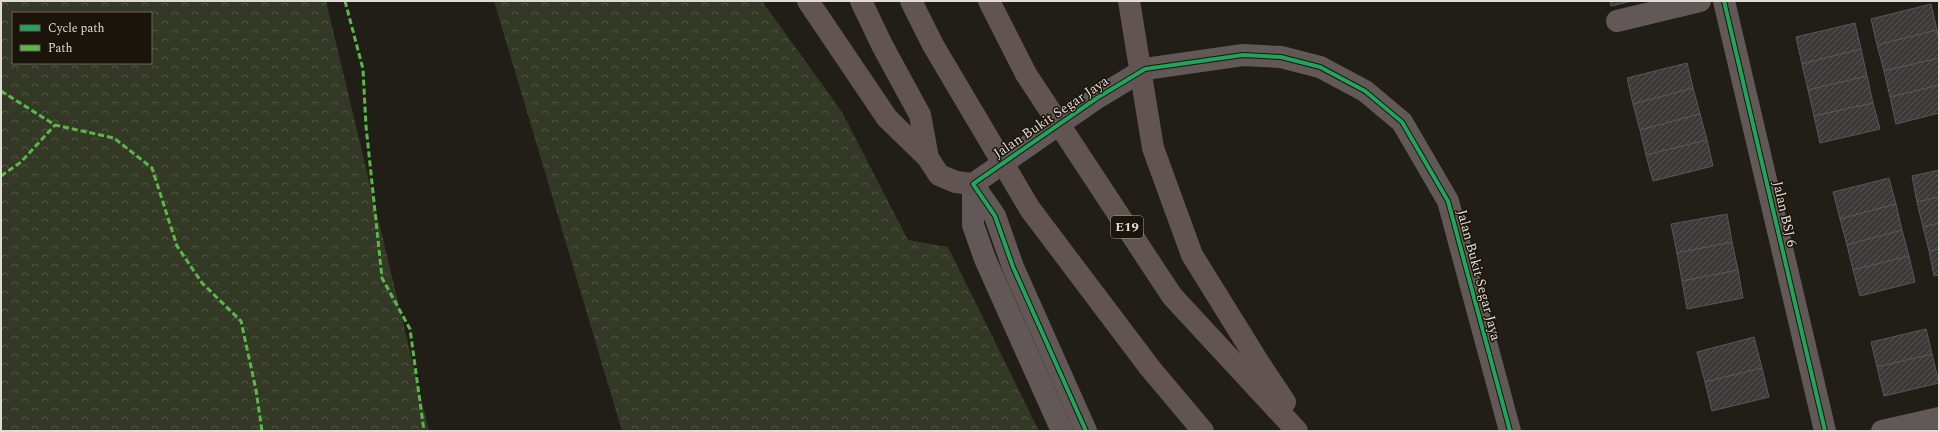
<svg xmlns="http://www.w3.org/2000/svg" width="1940" height="432" font-family="Spectral,serif">
<defs>
<pattern id="forest-crowns" width="20" height="18" patternUnits="userSpaceOnUse"><rect width="20" height="18" fill="#343926"/><path d="M2 6a3 3 0 1 1 6 0M12 15a3 3 0 1 1 6 0" fill="none" stroke="#515545"/></pattern>
<pattern id="building-hatch" width="6" height="6" patternUnits="userSpaceOnUse"><rect width="6" height="6" fill="#3c3a39"/><path d="M-1 1l2-2M0 6l6-6M5 7l2-2" fill="none" stroke="#585655"/></pattern>
</defs>
<rect width="100%" height="100%" fill="#211d17"/>
<g fill="url(#forest-crowns)" fill-rule="evenodd">
<path d="M 1,1 L 326,1 L 429,431 L 1,431 ZM 13,13 L 151,13 L 151,63 L 13,63 Z"/>
<path d="M 494,1 L 762,1 L 842,112 L 908,240 L 948,247 L 1039,431 L 622,431 Z"/>
</g>
<g fill="url(#building-hatch)" stroke="#595757">
<path d="M 1610,1 L 1632,1 L 1611,6 Z"/>
<path d="M 1931,4 L 1937,30 L 1877,45 L 1871,19 Z"/>
<path d="M 1855,23 L 1861,49 L 1802,64 L 1796,37 Z"/>
<path d="M 1937,30 L 1939,40 L 1939,58 L 1884,71 L 1877,45 Z"/>
<path d="M 1861,49 L 1867,76 L 1808,90 L 1802,64 Z"/>
<path d="M 1939,58 L 1939,85 L 1890,97 L 1884,71 Z"/>
<path d="M 1687,63 L 1693,88 L 1633,104 L 1627,78 Z"/>
<path d="M 1867,76 L 1873,103 L 1814,116 L 1808,90 Z"/>
<path d="M 1939,85 L 1939,113 L 1896,124 L 1890,97 Z"/>
<path d="M 1693,88 L 1700,114 L 1640,130 L 1633,104 Z"/>
<path d="M 1873,103 L 1880,129 L 1820,143 L 1814,116 Z"/>
<path d="M 1700,114 L 1707,140 L 1646,155 L 1640,130 Z"/>
<path d="M 1707,140 L 1713,166 L 1653,181 L 1646,155 Z"/>
<path d="M 1939,170 L 1939,197 L 1917,202 L 1912,176 Z"/>
<path d="M 1889,178 L 1896,204 L 1840,219 L 1833,192 Z"/>
<path d="M 1939,197 L 1939,223 L 1923,227 L 1917,202 Z"/>
<path d="M 1896,204 L 1902,230 L 1847,245 L 1840,219 Z"/>
<path d="M 1727,214 L 1732,242 L 1677,253 L 1671,224 Z"/>
<path d="M 1939,223 L 1939,249 L 1929,251 L 1923,227 Z"/>
<path d="M 1902,230 L 1909,256 L 1853,270 L 1847,245 Z"/>
<path d="M 1732,242 L 1738,270 L 1682,281 L 1677,253 Z"/>
<path d="M 1939,249 L 1939,275 L 1934,276 L 1929,251 Z"/>
<path d="M 1909,256 L 1915,282 L 1860,296 L 1853,270 Z"/>
<path d="M 1738,270 L 1743,298 L 1687,309 L 1682,281 Z"/>
<path d="M 1926,329 L 1932,354 L 1877,367 L 1871,342 Z"/>
<path d="M 1754,337 L 1762,368 L 1705,382 L 1697,352 Z"/>
<path d="M 1932,354 L 1939,383 L 1884,396 L 1877,367 Z"/>
<path d="M 1762,368 L 1769,397 L 1712,411 L 1705,382 Z"/>
</g>
<g fill="none" stroke-linecap="round" stroke-linejoin="round">
<g stroke="#625857" stroke-width="22">
<path d="M 1724,1 L 1825,431"/>
<path d="M 1617,21 L 1700,1"/>
<path d="M 1882,431 L 1939,418"/>
</g>
<g stroke="#625857" stroke-width="22">
<path d="M 973,184 L 1097,98 L 1145,69 L 1243,55 L 1281,57 L 1320,67 L 1365,91 L 1402,122 L 1448,201 L 1510,431"/>
<path d="M 973,184 L 995,216 L 1013,267 L 1086,431"/>
<path d="M 973,184 L 973,225 L 985,259 L 1062,431"/>
</g>
<g stroke="#615452" stroke-width="22">
<path d="M 808,1 L 887,118 L 928,158 L 939,175 L 956,182 L 973,184"/>
<path d="M 861,1 L 882,45 L 920,115 L 928,158"/>
</g>
<g stroke="#615452" stroke-width="22">
<path d="M 911,1 L 933,45 L 1030,209 L 1150,368 L 1203,431"/>
<path d="M 989,1 L 1026,74 L 1172,296 L 1297,431"/>
<path d="M 1129,1 L 1153,148 L 1192,255 L 1259,363 L 1285,402"/>
</g>
<g stroke="#58b947" stroke-width="3" stroke-dasharray="6 3" stroke-linecap="butt">
<path d="M 345,1 L 363,69 L 366,126 L 382,278 L 410,329 L 424,431"/>
<path d="M 1,91 L 55,125 L 114,138 L 152,168 L 177,246 L 202,283 L 241,321 L 256,390 L 262,431"/>
<path d="M 1,176 L 21,162 L 55,125"/>
</g>
<defs>
<g id="cycleway">
<path d="M 1724,1 L 1825,431"/>
<path d="M 1086,431 L 1013,267 L 995,216 L 973,184 L 1097,98 L 1145,69 L 1243,55 L 1281,57 L 1320,67 L 1365,91 L 1402,122 L 1448,201 L 1510,431"/>
</g>
</defs>
<use href="#cycleway" stroke="#1b140a" stroke-width="6"/>
<use href="#cycleway" stroke="#20a55d" stroke-width="4"/>
</g>
<g text-anchor="middle" dominant-baseline="central" stroke-width="3" stroke-linejoin="round" paint-order="stroke">
<rect fill="#1b140a" stroke="#a6a098" stroke-width="1" x="1111" y="216" width="32" height="22" rx="3"/>
<g font-size="13" font-weight="bold" fill="#e1dcd5">
<text x="1127" y="227">E19</text>
</g>
<g font-size="14" fill="#e1dcd5" stroke="#1b140a">
<text transform="translate(1051 117) rotate(-34)">Jalan Bukit Segar Jaya</text>
<text transform="translate(1785 214) rotate(77)">Jalan BSJ 6</text>
<text transform="translate(1479 275) rotate(75)">Jalan Bukit Segar Jaya</text>
</g>
</g>
<rect width="1940" height="432" fill="none" stroke="#e1dcd5" stroke-width="4"/>
<rect x="12" y="12" width="140" height="52" fill="#1b140a" stroke="#6a645b"/>
<rect x="20" y="25" width="20" height="6" fill="#20a55d" stroke="#6a645b"/>
<text x="48" y="32" font-size="12" fill="#e1dcd5">Cycle path</text>
<rect x="20" y="45" width="20" height="6" fill="#58b947" stroke="#6a645b"/>
<text x="48" y="52" font-size="12" fill="#e1dcd5">Path</text>
</svg>
